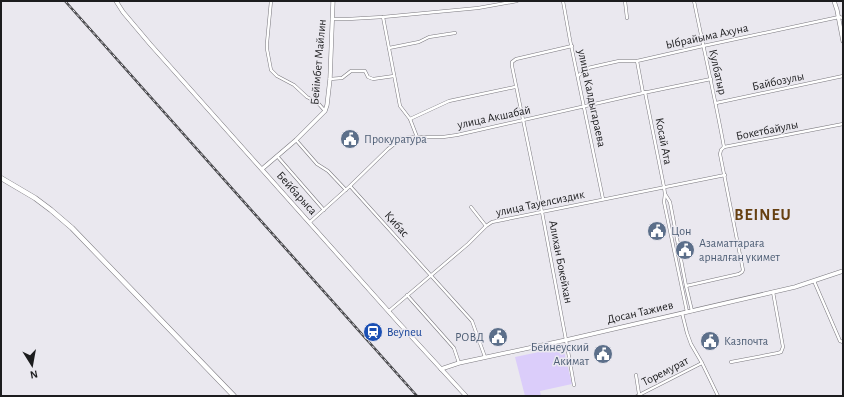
<svg xmlns="http://www.w3.org/2000/svg" width="844" height="397" font-family="'Alegreya Sans',sans-serif">
<rect width="100%" height="100%" fill="#eae8ef"/>
<path fill="#dbcdfa" d="M 563,347 L 572,384 L 540,391 L 541,396 L 525,396 L 515,357 Z"/>
<g fill="none" stroke-linecap="round" stroke-linejoin="round">
<defs>
<g id="minor">
<path d="M 271,1 L 267,43 L 267,49 L 271,70 L 277,76 L 294,85 L 307,97 L 318,103 L 325,111"/>
<path d="M 563,1 L 570,40 L 603,199"/>
<path d="M 625,1 L 627,18"/>
<path d="M 694,1 C 704,50 715,98 724,147"/>
<path d="M 383,17 L 400,106 L 410,119 L 417,137"/>
<path d="M 332,19 L 348,19 L 383,17 L 478,8 L 517,1"/>
<path d="M 572,46 L 516,59 L 512,62 L 512,66 L 542,212 L 566,340 L 574,385"/>
<path d="M 389,48 L 419,42 L 429,37 L 455,33"/>
<path d="M 637,61 L 643,93"/>
<path d="M 578,76 L 583,71 L 588,68 L 601,65 L 619,61 L 637,61 L 703,46 L 839,17 L 843,18"/>
<path d="M 330,79 L 342,78 L 351,71 L 365,71 L 368,77 L 373,79 L 394,76"/>
<path d="M 645,92 L 664,187 L 665,194 L 664,202 L 687,312"/>
<path d="M 716,103 L 843,76"/>
<path d="M 410,119 L 449,101 L 515,87"/>
<path d="M 296,140 L 317,164 L 328,171 L 346,190"/>
<path d="M 277,156 L 324,210"/>
<path d="M 350,186 L 472,321 L 485,357"/>
<path d="M 665,194 L 670,202 L 686,286 L 692,311"/>
<path d="M 471,207 L 486,226"/>
<path d="M 310,222 L 350,186 L 388,149 L 402,138 L 417,137 L 443,137 L 457,135 L 643,93 L 711,79"/>
<path d="M 814,281 L 840,341 L 843,342"/>
<path d="M 686,286 L 739,274 L 742,272 L 743,270 L 720,154 L 721,150 L 724,147 L 843,124"/>
<path d="M 407,295 L 454,348 L 459,363"/>
<path d="M 389,311 L 468,244 L 486,226 L 492,222 L 725,175"/>
<path d="M 682,313 L 687,333 L 691,344 L 702,363 L 718,396"/>
<path d="M 731,362 L 778,353 L 781,352 L 783,347 L 773,292"/>
<path d="M 636,375 L 639,394"/>
<path d="M 637,396 L 702,363"/>
</g>
<g id="tertiary">
<path d="M 116,1 L 123,12 L 150,44 L 398,322 L 466,396"/>
<path d="M 834,1 L 837,10 L 843,41"/>
<path d="M 262,169 L 296,140 L 325,111 L 327,105 L 330,79 L 333,1"/>
<path d="M 441,369 L 459,363 L 566,340 L 795,287 L 843,271"/>
</g>
<path id="trunk" d="M 1,178 L 35,198 L 51,210 L 72,228 L 234,396"/>
</defs>
<use href="#minor" stroke="#7b797f" stroke-width="3.5"/>
<use href="#tertiary" stroke="#7b797f" stroke-width="4.5"/>
<use href="#trunk" stroke="#7b797f" stroke-width="5.5"/>
<use href="#minor" stroke="#fff" stroke-width="2.5"/>
<use href="#tertiary" stroke="#fff" stroke-width="3.5"/>
<use href="#trunk" stroke="#fff" stroke-width="4.5"/>
<defs>
<path id="rail" d="M 65,1 L 417,396"/>
</defs>
<use href="#rail" stroke="#4a4a4d" stroke-width="2.5"/>
<use href="#rail" stroke="#eae8ef" stroke-width="1" stroke-dasharray="3" stroke-linecap="butt"/>
</g>
<defs>
<symbol id="civic-disc" viewBox="-11 -11 22 22"><circle r="9.5" fill="#5c6f8a" stroke="#eae8ef"/><path d="M-.6-6.5H3V-4.5H.6V-3L4-1V1h2V6H-6V1h2V-1L-.6-3ZM-1.2 2.5V6h2.4V2.5Z" fill="#fff"/></symbol>
<symbol id="station-disc" viewBox="-11 -11 22 22"><circle r="9.5" fill="#1a4fb4" stroke="#eae8ef"/><path d="M-3-6H3Q5-6 5-4V2Q5 4 3 4L4.5 6H3L1.5 4h-3L-3 6H-4.5L-3 4Q-5 4-5 2V-4Q-5-6-3-6ZM-3.5-4v3h7v-3ZM-3.5 1v1.5H-2V1ZM2 1v1.5H3.5V1Z" fill="#fff"/></symbol>
</defs>
<g fill-rule="evenodd">
<use href="#civic-disc" x="339" y="128" width="22" height="22"/>
<use href="#civic-disc" x="646" y="220" width="22" height="22"/>
<use href="#civic-disc" x="674" y="239" width="22" height="22"/>
<use href="#station-disc" x="362" y="321" width="22" height="22"/>
<use href="#civic-disc" x="487" y="326" width="22" height="22"/>
<use href="#civic-disc" x="699" y="330" width="22" height="22"/>
<use href="#civic-disc" x="592" y="343" width="22" height="22"/>
</g>
<g text-anchor="middle" dominant-baseline="central" stroke-width="3" stroke-linejoin="round" paint-order="stroke">
<g font-size="12" fill="#1c1c1e" stroke="#eae8ef">
<text transform="translate(707 36) rotate(-12)">Ыбрайыма Ахуна</text>
<text transform="translate(318 62) rotate(-85)">Бейімбет Майлин</text>
<text transform="translate(718 72) rotate(77)">Кулбатыр</text>
<text transform="translate(778 81) rotate(-12)">Байбозулы</text>
<text transform="translate(592 98) rotate(78)">улица Калдыгараева</text>
<text transform="translate(494 117) rotate(-12)">улица Акшабай</text>
<text transform="translate(767 130) rotate(-11)">Бокетбайулы</text>
<text transform="translate(664 141) rotate(79)">Косай Ата</text>
<text transform="translate(297 193) rotate(48)">Бейбарыса</text>
<text transform="translate(540 203) rotate(-12)">улица Тауелсиздик</text>
<text transform="translate(397 224) rotate(48)">Қибас</text>
<text transform="translate(561 262) rotate(79)">Алихан Бокейхан</text>
<text transform="translate(640 312) rotate(-13)">Досан Тажиев</text>
<text transform="translate(665 371) rotate(-27)">Торемурат</text>
</g>
<g font-size="12" fill="#4e5e75" stroke="#eae8ef" text-anchor="start">
<text x="364" y="139">Прокуратура</text>
<text x="671" y="231">Цон</text>
<text x="699" y="243">Азаматтараға<tspan x="699" dy="14">арналған үкимет</tspan></text>
<text x="484" y="337" text-anchor="end">РОВД</text>
<text x="724" y="341">Казпочта</text>
<text x="589" y="347" text-anchor="end">Бейнеуский<tspan x="589" dy="14">Акимат</tspan></text>
</g>
<g font-size="12" fill="#164399" stroke="#eae8ef" text-anchor="start">
<text x="387" y="332">Beyneu</text>
</g>
<g font-size="16" font-weight="bold" letter-spacing="1" fill="#664011" stroke="#eae8ef">
<text x="763" y="215">BEINEU</text>
</g>
</g>
<rect width="844" height="397" fill="none" stroke="#1c1c1e" stroke-width="4"/>
<g transform="translate(32 365) rotate(169)" stroke="#eae8ef" stroke-width="3" paint-order="stroke">
<path d="M0-3L7 15L0 10L-7 15Z" fill="#1c1c1e"/>
<text y="-6" font-size="11" font-weight="bold" text-anchor="middle" fill="#1c1c1e">N</text>
</g>
</svg>
